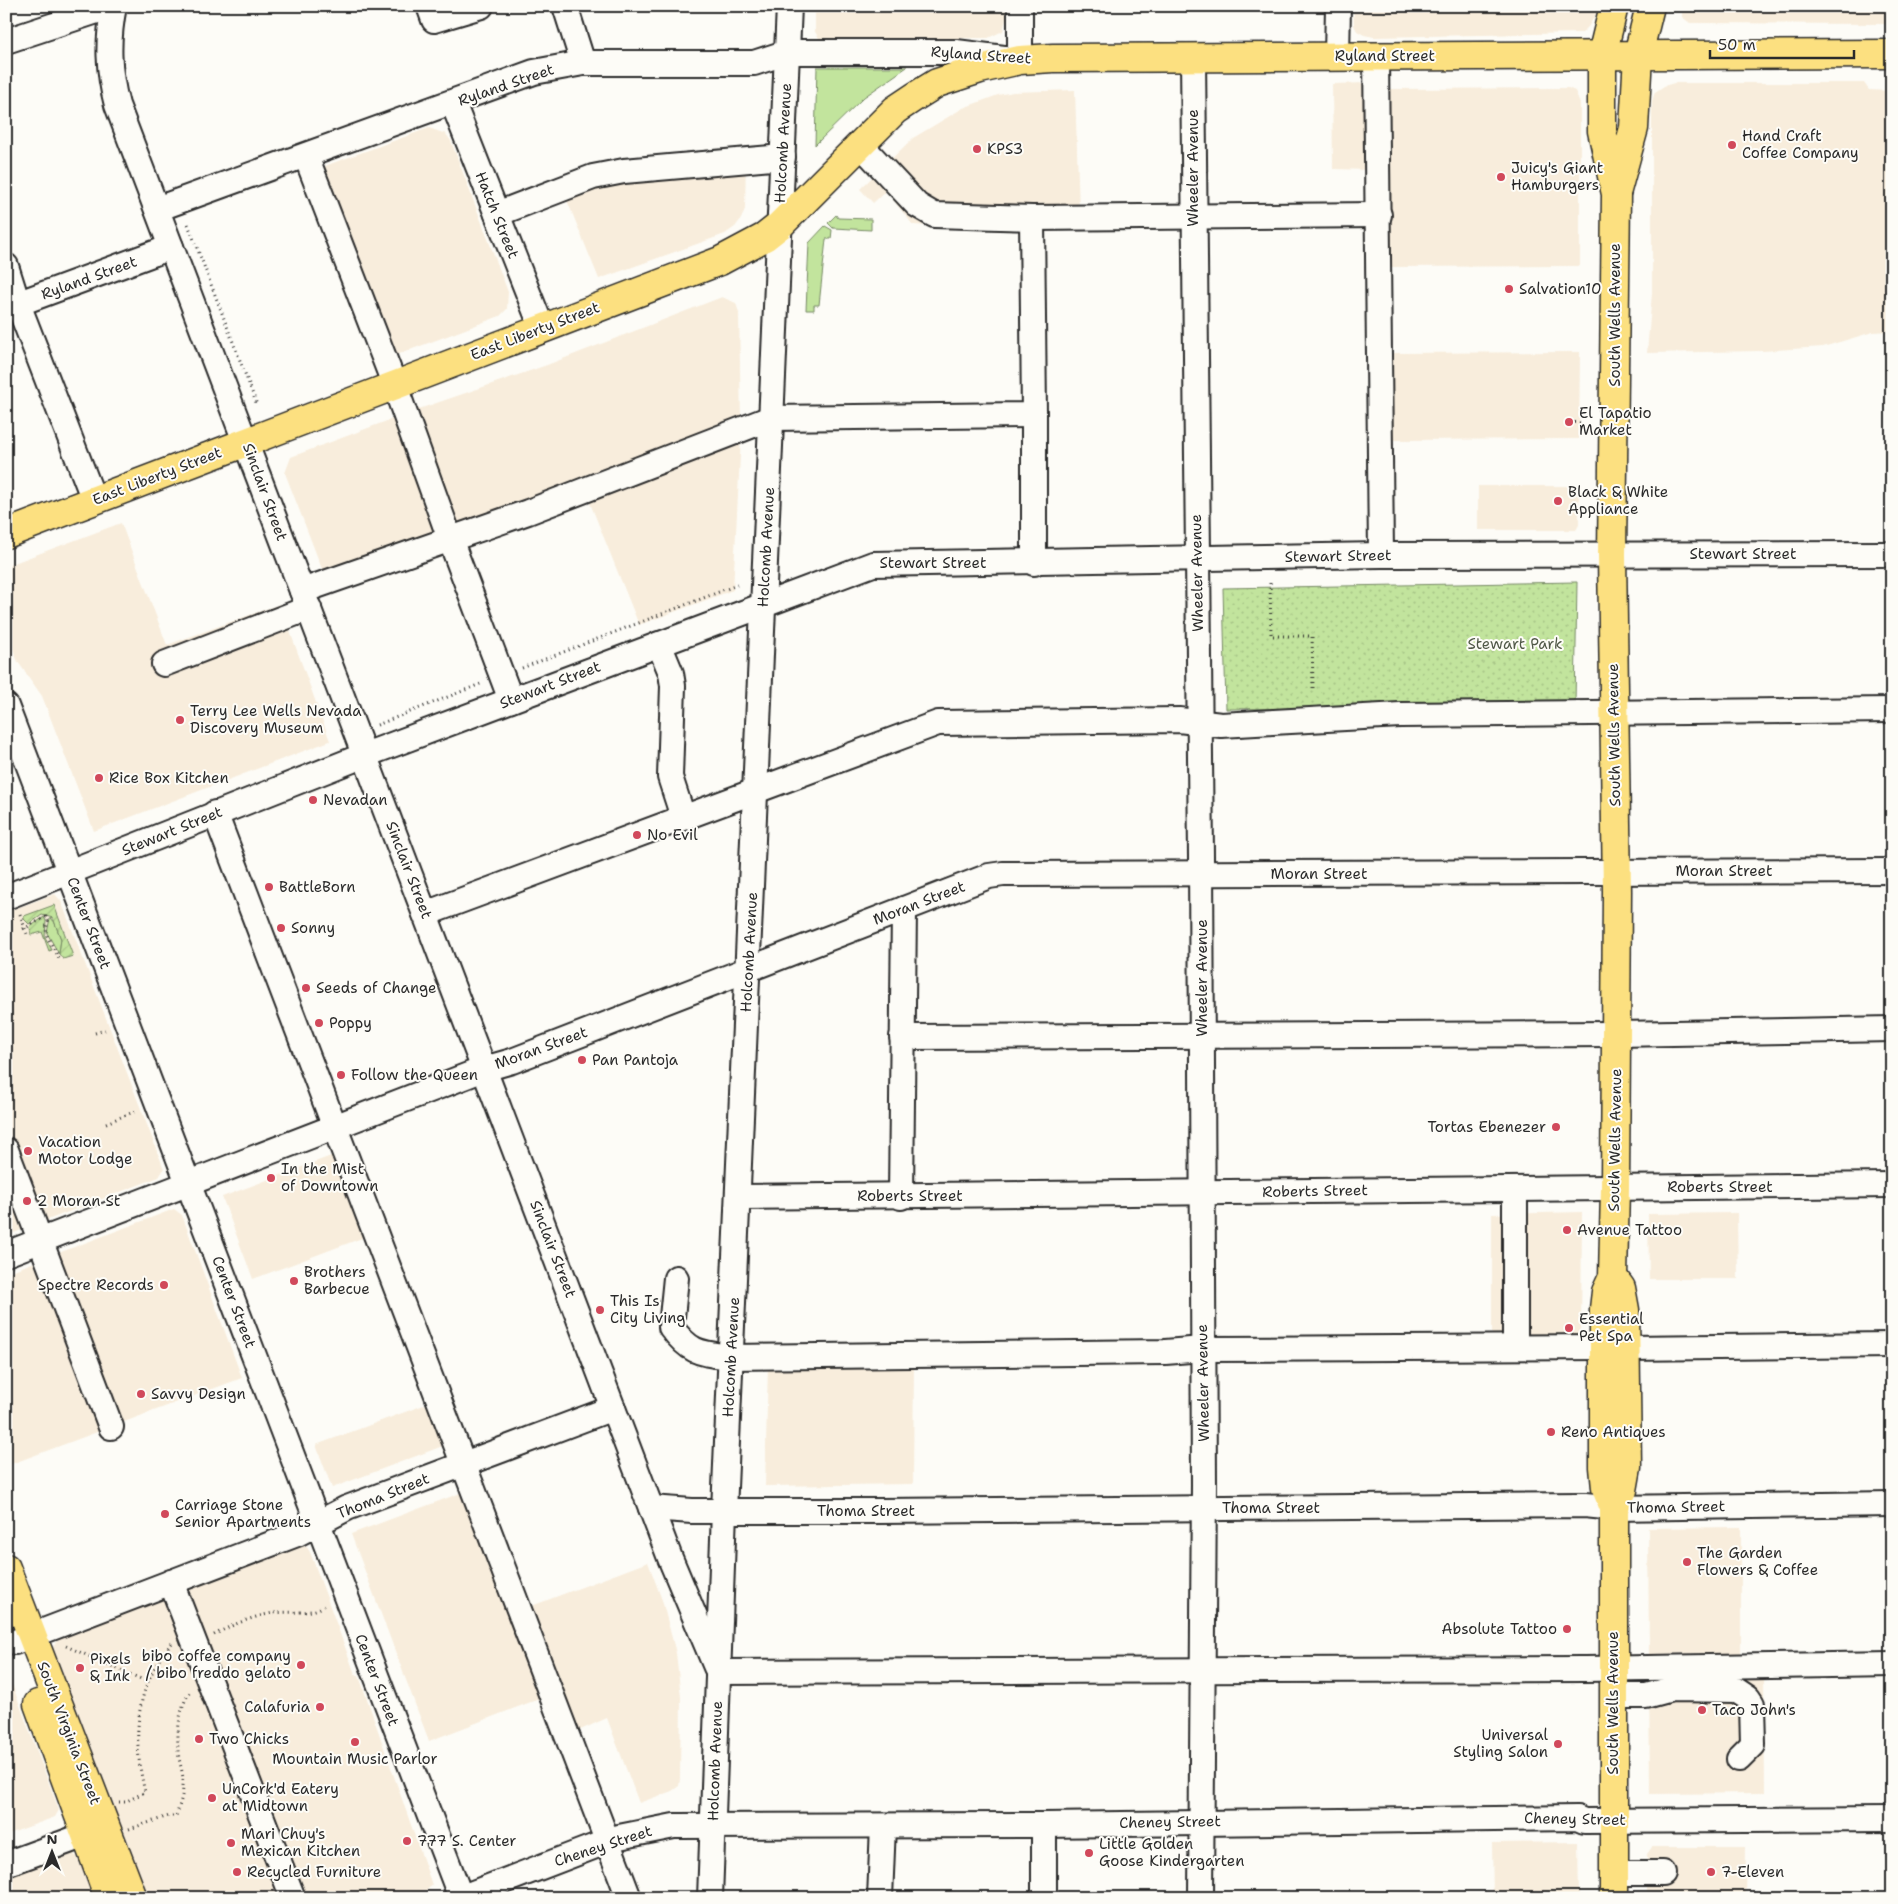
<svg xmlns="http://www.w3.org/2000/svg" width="1898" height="1904" font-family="'Shantell Sans',sans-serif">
<defs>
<pattern id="park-dots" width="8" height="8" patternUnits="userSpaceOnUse" patternTransform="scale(1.25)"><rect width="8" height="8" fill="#c2e49d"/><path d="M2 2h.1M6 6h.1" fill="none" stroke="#a7c487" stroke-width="1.8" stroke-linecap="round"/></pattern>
<pattern id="garden-furrows" width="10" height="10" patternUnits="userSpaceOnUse" patternTransform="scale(1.25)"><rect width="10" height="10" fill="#c2e49d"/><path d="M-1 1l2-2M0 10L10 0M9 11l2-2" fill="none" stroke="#a7c487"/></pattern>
</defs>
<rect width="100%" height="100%" fill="#fdfcf7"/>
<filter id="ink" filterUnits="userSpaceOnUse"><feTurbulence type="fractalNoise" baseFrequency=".02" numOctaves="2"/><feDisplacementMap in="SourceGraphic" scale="10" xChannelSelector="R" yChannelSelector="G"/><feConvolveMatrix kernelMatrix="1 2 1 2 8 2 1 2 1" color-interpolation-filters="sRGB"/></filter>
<g filter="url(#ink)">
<g fill="#f8eddc">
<path d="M 815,6 L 1006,6 L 1006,19 L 1003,31 L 988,38 L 825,39 L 819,38 L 815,32 Z"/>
<path d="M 1353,6 L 1601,6 L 1588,27 L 1582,33 L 1374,37 L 1364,35 L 1357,31 L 1354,25 Z"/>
<path d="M 1682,6 L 1892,6 L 1892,24 L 1690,23 L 1682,17 Z"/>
<path d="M 1368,83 L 1369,170 L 1333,169 L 1332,84 Z"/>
<path d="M 1674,83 L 1864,83 L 1869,90 L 1892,91 L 1892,331 L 1873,332 L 1823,347 L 1762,351 L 1647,353 L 1652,293 L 1652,101 L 1655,92 L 1664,86 Z"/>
<path d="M 1568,88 L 1575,91 L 1580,103 L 1580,266 L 1387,267 L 1385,89 Z"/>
<path d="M 1075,90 L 1079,210 L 1017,225 L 944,227 L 913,225 L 886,191 L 873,203 L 860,189 L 913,138 L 963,108 L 998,95 L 1013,92 Z"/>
<path d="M 429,128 L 446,134 L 451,141 L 508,292 L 507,309 L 500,316 L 386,359 L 311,171 Z"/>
<path d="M 746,160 L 745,209 L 741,219 L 735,227 L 725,234 L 599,279 L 562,188 Z"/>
<path d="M 722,297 L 736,303 L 739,313 L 741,421 L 324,574 L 285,473 L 291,457 L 416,410 L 547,365 Z"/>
<path d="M 1580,352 L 1579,439 L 1389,440 L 1388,353 Z"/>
<path d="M 741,437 L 733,590 L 639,625 L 588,498 Z"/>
<path d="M 1478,486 L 1579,486 L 1579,525 L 1576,530 L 1478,530 Z"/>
<path d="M 121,523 L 167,645 L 280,604 L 330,741 L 94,831 L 42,696 L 18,662 L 6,631 L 6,566 Z"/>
<path d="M 55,894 L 61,901 L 164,1169 L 159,1177 L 6,1236 L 6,912 Z"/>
<path d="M 339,1153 L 370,1235 L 253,1279 L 222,1197 Z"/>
<path d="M 174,1209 L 182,1215 L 242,1378 L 6,1466 L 6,1273 Z"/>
<path d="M 1582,1212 L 1581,1339 L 1492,1337 L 1492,1214 Z"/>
<path d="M 1737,1213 L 1738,1279 L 1649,1279 L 1648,1214 Z"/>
<path d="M 914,1361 L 913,1484 L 765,1486 L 768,1364 Z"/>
<path d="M 432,1402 L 448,1444 L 332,1488 L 316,1445 Z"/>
<path d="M 466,1491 L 544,1697 L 429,1741 L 351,1534 Z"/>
<path d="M 1741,1527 L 1741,1653 L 1649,1654 L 1648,1528 Z"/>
<path d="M 300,1544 L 306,1546 L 310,1552 L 355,1674 L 359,1676 L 432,1885 L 427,1890 L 407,1898 L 145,1898 L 52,1656 L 53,1647 L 62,1634 Z"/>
<path d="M 648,1562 L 662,1600 L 676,1653 L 681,1697 L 680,1779 L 679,1786 L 672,1791 L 639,1803 L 607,1718 L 576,1732 L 529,1607 Z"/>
<path d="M 6,1668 L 59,1810 L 55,1817 L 6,1835 Z"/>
<path d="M 1764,1671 L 1765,1793 L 1650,1794 L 1649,1672 Z"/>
<path d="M 1578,1842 L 1579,1898 L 1493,1898 L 1492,1843 Z"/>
<path d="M 1652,1847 L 1746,1847 L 1745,1898 L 1647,1898 L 1647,1854 Z"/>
<path d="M 69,1850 L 78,1858 L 93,1898 L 6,1898 L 6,1873 Z"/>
</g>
<g fill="#c2e49d" stroke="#768864">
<path d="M 817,67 L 907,67 L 864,97 L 815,145 Z"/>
<path d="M 836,215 L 838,218 L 871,219 L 871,230 L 833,228 L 828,223 Z"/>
<path d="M 825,226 L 832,230 L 831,239 L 826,239 L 819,305 L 814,305 L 814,310 L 806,310 L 809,243 Z"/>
<path d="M 50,918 L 54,921 L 61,939 L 59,954 L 47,933 Z"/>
</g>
<path fill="url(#park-dots)" stroke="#768864" d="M 1577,582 L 1575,705 L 1226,709 L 1223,588 Z"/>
<g fill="url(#garden-furrows)" stroke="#768864">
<path d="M 54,905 L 73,956 L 63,959 L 59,954 L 61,939 L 53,918 L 42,915 L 29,924 L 24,919 L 24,916 Z"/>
<path d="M 44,917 L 46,921 L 45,937 L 52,950 L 49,951 L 42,932 L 31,935 L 30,927 Z"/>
</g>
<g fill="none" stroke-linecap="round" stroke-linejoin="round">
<defs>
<g id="minor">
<path d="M 114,6 C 107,41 108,71 117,105 L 670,1558 L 716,1667"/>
<path d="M 429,6 L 434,20 L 481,6"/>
<path d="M 565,6 L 583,63"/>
<path d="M 6,41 L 112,6"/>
<path d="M 1337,56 L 1338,6"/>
<path d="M 1376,56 L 1381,555"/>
<path d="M 1193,57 L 1201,856 L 1204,1484 L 1201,1898"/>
<path d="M 453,103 L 542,328"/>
<path d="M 861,145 L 917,205 L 934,215 L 1032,218 L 1379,215"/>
<path d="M 306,156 L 395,386 L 450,539 L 511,700"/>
<path d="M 157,209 L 534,72 L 583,63 L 754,63 L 788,52 L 956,52 L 1020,60 L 1020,6"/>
<path d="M 497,214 L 593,177 L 624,171 L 783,157"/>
<path d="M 6,266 L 18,304 L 94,500"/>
<path d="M 6,308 L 171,247"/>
<path d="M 1034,415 L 1034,563"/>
<path d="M 302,591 L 528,512 L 771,418 L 1034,415 L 1032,218"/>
<path d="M 659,644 L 671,673 L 673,686 L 670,777 L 683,817"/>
<path d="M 164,664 L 309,608"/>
<path d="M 6,706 L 461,1898"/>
<path d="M 215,813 L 629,1898"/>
<path d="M 6,897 L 365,755 L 873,564 L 1381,555 L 1892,554"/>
<path d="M 425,914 L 938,723 L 1179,720 L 1221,725 L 1400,715 L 1892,710"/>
<path d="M 902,1037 L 1617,1034 L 1892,1029"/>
<path d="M 6,1150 L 111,1427"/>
<path d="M 1515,1189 L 1515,1347"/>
<path d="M 739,1197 L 1892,1185"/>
<path d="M 901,1197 L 904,909"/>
<path d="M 6,1254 L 484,1069 L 512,1061 L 989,876 L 1003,874 L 1892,871"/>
<path d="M 676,1278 L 671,1327 C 691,1354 700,1353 731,1357 L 1165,1352 L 1203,1349 L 1604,1347"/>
<path d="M 1626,1348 L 1892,1345"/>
<path d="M 651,1508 L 692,1511 L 880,1511 L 1585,1505 L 1614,1508 L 1892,1504"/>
<path d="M 171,1582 L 293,1898"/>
<path d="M 15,1642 L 297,1534 L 347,1508 L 613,1408"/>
<path d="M 718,1672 L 1585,1669 L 1892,1664"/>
<path d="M 1613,1696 L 1646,1696 L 1672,1689 L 1736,1690 L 1748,1698 L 1752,1704 L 1753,1745 L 1739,1759"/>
<path d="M 1044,1825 L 1044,1898"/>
<path d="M 6,1864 L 85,1835"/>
<path d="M 1614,1873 L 1663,1873"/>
<path d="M 460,1898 L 619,1837 L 674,1826 L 1044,1825 L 1577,1818 L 1584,1821 L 1892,1819"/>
<path d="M 710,1898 L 724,1511 L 789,6"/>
<path d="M 880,1898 L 883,1826"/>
</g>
<g id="major">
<path d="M 1617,190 L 1634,128 L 1638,55 L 1650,6"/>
<path d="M 6,534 L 720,261 L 765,237 L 779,226 L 895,110 L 916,96 L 937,83 L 980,69 L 1020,60 L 1053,58 L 1892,54"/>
<path d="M 1613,1277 L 1621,1288 L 1625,1310 L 1627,1467 L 1623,1490 L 1614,1508"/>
<path d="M 6,1568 L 133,1898"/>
<path d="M 38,1704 L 109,1898"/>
<path d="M 1614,1898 L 1614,1508 L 1606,1488 L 1604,1467 L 1604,1309 L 1606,1292 L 1613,1277 L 1615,1188 L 1617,891 L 1612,555 L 1616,194 L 1602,131 L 1602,55 L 1614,6"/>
</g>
</defs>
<use href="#minor" stroke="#2b2b2b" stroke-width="28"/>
<use href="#major" stroke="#2b2b2b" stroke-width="31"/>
<g stroke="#2b2b2b" stroke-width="3" stroke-dasharray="1 4" stroke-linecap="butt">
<path d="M 188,224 L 257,405"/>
<path d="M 1569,422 L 1582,423"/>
<path d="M 1270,583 L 1271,636 L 1312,636 L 1313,688"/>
<path d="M 522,668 L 737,585"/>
<path d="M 377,725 L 483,683"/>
<path d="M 20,914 L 28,937"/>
<path d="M 23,929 L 46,917 L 48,921 C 42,938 54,944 59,959"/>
<path d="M 95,1033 L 105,1030"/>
<path d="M 106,1123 L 136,1111"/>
<path d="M 214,1635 C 233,1624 252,1617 273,1613 C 290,1611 310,1615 324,1606"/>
<path d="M 66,1646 L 148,1682"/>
<path d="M 119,1802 L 125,1802 L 145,1792 C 132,1738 134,1687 172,1643"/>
<path d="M 129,1829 L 169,1816 L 176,1816 C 179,1807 183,1796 183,1786 C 184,1773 179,1763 178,1751 C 177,1733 179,1704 192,1690"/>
</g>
<use href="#minor" stroke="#fdfcf7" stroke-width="24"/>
<use href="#major" stroke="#fce080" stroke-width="28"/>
</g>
</g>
<g fill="#d1495b" stroke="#fdfcf7" stroke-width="2">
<circle cx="1732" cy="145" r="5"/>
<circle cx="977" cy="149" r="5"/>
<circle cx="1501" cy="177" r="5"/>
<circle cx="1509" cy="289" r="5"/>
<circle cx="1569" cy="422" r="5"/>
<circle cx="1558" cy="501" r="5"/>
<circle cx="180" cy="720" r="5"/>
<circle cx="99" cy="778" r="5"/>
<circle cx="313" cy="800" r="5"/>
<circle cx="637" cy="835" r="5"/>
<circle cx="269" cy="887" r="5"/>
<circle cx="281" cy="928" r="5"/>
<circle cx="306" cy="988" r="5"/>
<circle cx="319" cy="1023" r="5"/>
<circle cx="582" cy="1060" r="5"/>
<circle cx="341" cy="1075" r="5"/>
<circle cx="1556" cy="1127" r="5"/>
<circle cx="28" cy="1151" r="5"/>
<circle cx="271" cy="1178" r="5"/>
<circle cx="27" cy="1201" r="5"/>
<circle cx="1567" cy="1230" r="5"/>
<circle cx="294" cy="1281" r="5"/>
<circle cx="164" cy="1285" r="5"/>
<circle cx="600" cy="1310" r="5"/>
<circle cx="1569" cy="1328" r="5"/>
<circle cx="141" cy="1394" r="5"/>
<circle cx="1551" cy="1432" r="5"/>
<circle cx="165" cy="1514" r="5"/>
<circle cx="1687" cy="1562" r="5"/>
<circle cx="1567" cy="1629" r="5"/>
<circle cx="301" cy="1665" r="5"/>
<circle cx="80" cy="1668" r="5"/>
<circle cx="320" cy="1707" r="5"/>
<circle cx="1702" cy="1710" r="5"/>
<circle cx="199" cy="1739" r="5"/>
<circle cx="355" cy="1742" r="5"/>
<circle cx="1558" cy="1744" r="5"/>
<circle cx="212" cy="1798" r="5"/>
<circle cx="407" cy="1841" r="5"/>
<circle cx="231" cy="1843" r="5"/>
<circle cx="1089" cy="1853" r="5"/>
<circle cx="237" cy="1872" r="5"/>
<circle cx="1711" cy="1872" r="5"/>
</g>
<g text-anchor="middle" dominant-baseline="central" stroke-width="4" stroke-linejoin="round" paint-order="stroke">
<g font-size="15" fill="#2b2b2b" stroke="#fdfcf7">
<text transform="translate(981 55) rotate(4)">Ryland Street</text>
<text x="1385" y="56">Ryland Street</text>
<text transform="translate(506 85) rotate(-19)">Ryland Street</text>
<text transform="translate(783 143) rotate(-87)">Holcomb Avenue</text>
<text transform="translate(1193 168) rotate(-90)">Wheeler Avenue</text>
<text transform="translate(497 215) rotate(68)">Hatch Street</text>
<text transform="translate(89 278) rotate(-20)">Ryland Street</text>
<text transform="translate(1615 315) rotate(-90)">South Wells Avenue</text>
<text transform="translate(535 331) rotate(-21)">East Liberty Street</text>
<text transform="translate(157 476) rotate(-21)">East Liberty Street</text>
<text transform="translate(265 492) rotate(70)">Sinclair Street</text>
<text transform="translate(766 547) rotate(-87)">Holcomb Avenue</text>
<text x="1743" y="554">Stewart Street</text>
<text transform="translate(1338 556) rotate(-1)">Stewart Street</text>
<text x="933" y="563">Stewart Street</text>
<text transform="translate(1197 573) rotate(-91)">Wheeler Avenue</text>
<text transform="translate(550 685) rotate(-21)">Stewart Street</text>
<text transform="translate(1614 735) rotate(-91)">South Wells Avenue</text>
<text transform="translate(172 831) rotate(-22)">Stewart Street</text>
<text transform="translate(409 870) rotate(69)">Sinclair Street</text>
<text x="1724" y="871">Moran Street</text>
<text x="1319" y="874">Moran Street</text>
<text transform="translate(919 903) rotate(-21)">Moran Street</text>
<text transform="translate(89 923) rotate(69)">Center Street</text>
<text transform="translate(749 952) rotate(-87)">Holcomb Avenue</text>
<text transform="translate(1202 978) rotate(-90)">Wheeler Avenue</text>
<text transform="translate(541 1048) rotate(-20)">Moran Street</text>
<text transform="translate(1615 1140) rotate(-89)">South Wells Avenue</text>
<text x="1720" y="1187">Roberts Street</text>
<text transform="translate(1315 1191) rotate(-1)">Roberts Street</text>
<text x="910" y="1196">Roberts Street</text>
<text transform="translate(553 1249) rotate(69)">Sinclair Street</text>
<text transform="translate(234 1302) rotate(69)">Center Street</text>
<text transform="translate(731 1357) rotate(-87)">Holcomb Avenue</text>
<text transform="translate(1203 1383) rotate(-91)">Wheeler Avenue</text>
<text transform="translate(383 1496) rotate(-22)">Thoma Street</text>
<text transform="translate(1676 1507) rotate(-1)">Thoma Street</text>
<text x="1271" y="1508">Thoma Street</text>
<text x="866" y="1511">Thoma Street</text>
<text transform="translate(377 1680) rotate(69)">Center Street</text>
<text transform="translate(1613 1703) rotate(-90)">South Wells Avenue</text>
<text transform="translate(69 1733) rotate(69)">South Virginia Street</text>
<text transform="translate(715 1761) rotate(-88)">Holcomb Avenue</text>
<text transform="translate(1575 1819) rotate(1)">Cheney Street</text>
<text transform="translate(1170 1822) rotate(-1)">Cheney Street</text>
<text transform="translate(603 1846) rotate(-18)">Cheney Street</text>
</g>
<g font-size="15" fill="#2b2b2b" stroke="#fdfcf7" text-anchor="start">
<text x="1742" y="136">Hand Craft<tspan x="1742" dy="17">Coffee Company</tspan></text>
<text x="987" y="149">KPS3</text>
<text x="1511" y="168">Juicy's Giant<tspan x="1511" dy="17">Hamburgers</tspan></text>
<text x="1519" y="289">Salvation10</text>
<text x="1579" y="413">El Tapatio<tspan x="1579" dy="17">Market</tspan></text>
<text x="1568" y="492">Black &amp; White<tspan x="1568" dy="17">Appliance</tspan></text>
<text x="190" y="711">Terry Lee Wells Nevada<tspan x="190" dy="17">Discovery Museum</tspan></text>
<text x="109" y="778">Rice Box Kitchen</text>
<text x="323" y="800">Nevadan</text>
<text x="647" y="835">No Evil</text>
<text x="279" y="887">BattleBorn</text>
<text x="291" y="928">Sonny</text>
<text x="316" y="988">Seeds of Change</text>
<text x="329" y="1023">Poppy</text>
<text x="592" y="1060">Pan Pantoja</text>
<text x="351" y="1075">Follow the Queen</text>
<text x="1546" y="1127" text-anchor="end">Tortas Ebenezer</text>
<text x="38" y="1142">Vacation<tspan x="38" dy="17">Motor Lodge</tspan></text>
<text x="281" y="1169">In the Mist<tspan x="281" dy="17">of Downtown</tspan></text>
<text x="37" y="1201">2 Moran St</text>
<text x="1577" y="1230">Avenue Tattoo</text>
<text x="304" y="1272">Brothers<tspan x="304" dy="17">Barbecue</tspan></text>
<text x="154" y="1285" text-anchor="end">Spectre Records</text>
<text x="610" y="1301">This Is<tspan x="610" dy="17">City Living</tspan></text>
<text x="1579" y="1319">Essential<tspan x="1579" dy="17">Pet Spa</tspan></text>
<text x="151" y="1394">Savvy Design</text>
<text x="1561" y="1432">Reno Antiques</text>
<text x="175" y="1505">Carriage Stone<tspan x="175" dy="17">Senior Apartments</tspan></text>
<text x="1697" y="1553">The Garden<tspan x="1697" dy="17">Flowers &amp; Coffee</tspan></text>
<text x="1557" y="1629" text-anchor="end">Absolute Tattoo</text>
<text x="291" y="1656" text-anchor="end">bibo coffee company<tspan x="291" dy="17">/ bibo freddo gelato</tspan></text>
<text x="90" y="1659">Pixels<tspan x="90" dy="17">&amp; Ink</tspan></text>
<text x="310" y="1707" text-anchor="end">Calafuria</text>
<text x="1712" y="1710">Taco John's</text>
<text x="1548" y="1735" text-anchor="end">Universal<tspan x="1548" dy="17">Styling Salon</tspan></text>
<text x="209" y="1739">Two Chicks</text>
<text x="355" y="1759" text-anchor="middle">Mountain Music Parlor</text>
<text x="222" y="1789">UnCork'd Eatery<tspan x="222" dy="17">at Midtown</tspan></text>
<text x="241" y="1834">Mari Chuy's<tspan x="241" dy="17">Mexican Kitchen</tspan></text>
<text x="417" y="1841">777 S. Center</text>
<text x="1099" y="1844">Little Golden<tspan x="1099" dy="17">Goose Kindergarten</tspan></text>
<text x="247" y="1872">Recycled Furniture</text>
<text x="1721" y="1872">7-Eleven</text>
</g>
<g font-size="15" fill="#515948" stroke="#fdfcf7">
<text x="1515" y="644">Stewart Park</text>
</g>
</g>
<rect width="1898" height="1904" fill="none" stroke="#fdfcf7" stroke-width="25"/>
<rect x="12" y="12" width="1873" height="1879" fill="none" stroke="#2b2b2b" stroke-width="2" filter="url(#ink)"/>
<g transform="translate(52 1852)" stroke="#fdfcf7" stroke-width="4" paint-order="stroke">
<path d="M0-4L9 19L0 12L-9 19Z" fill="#2b2b2b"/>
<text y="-8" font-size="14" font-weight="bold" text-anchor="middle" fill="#2b2b2b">N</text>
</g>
<path d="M1710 50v8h144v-8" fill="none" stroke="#2b2b2b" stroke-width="2.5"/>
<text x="1718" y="50" font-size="15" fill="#2b2b2b" stroke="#fdfcf7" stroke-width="4" paint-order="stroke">50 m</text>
</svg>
